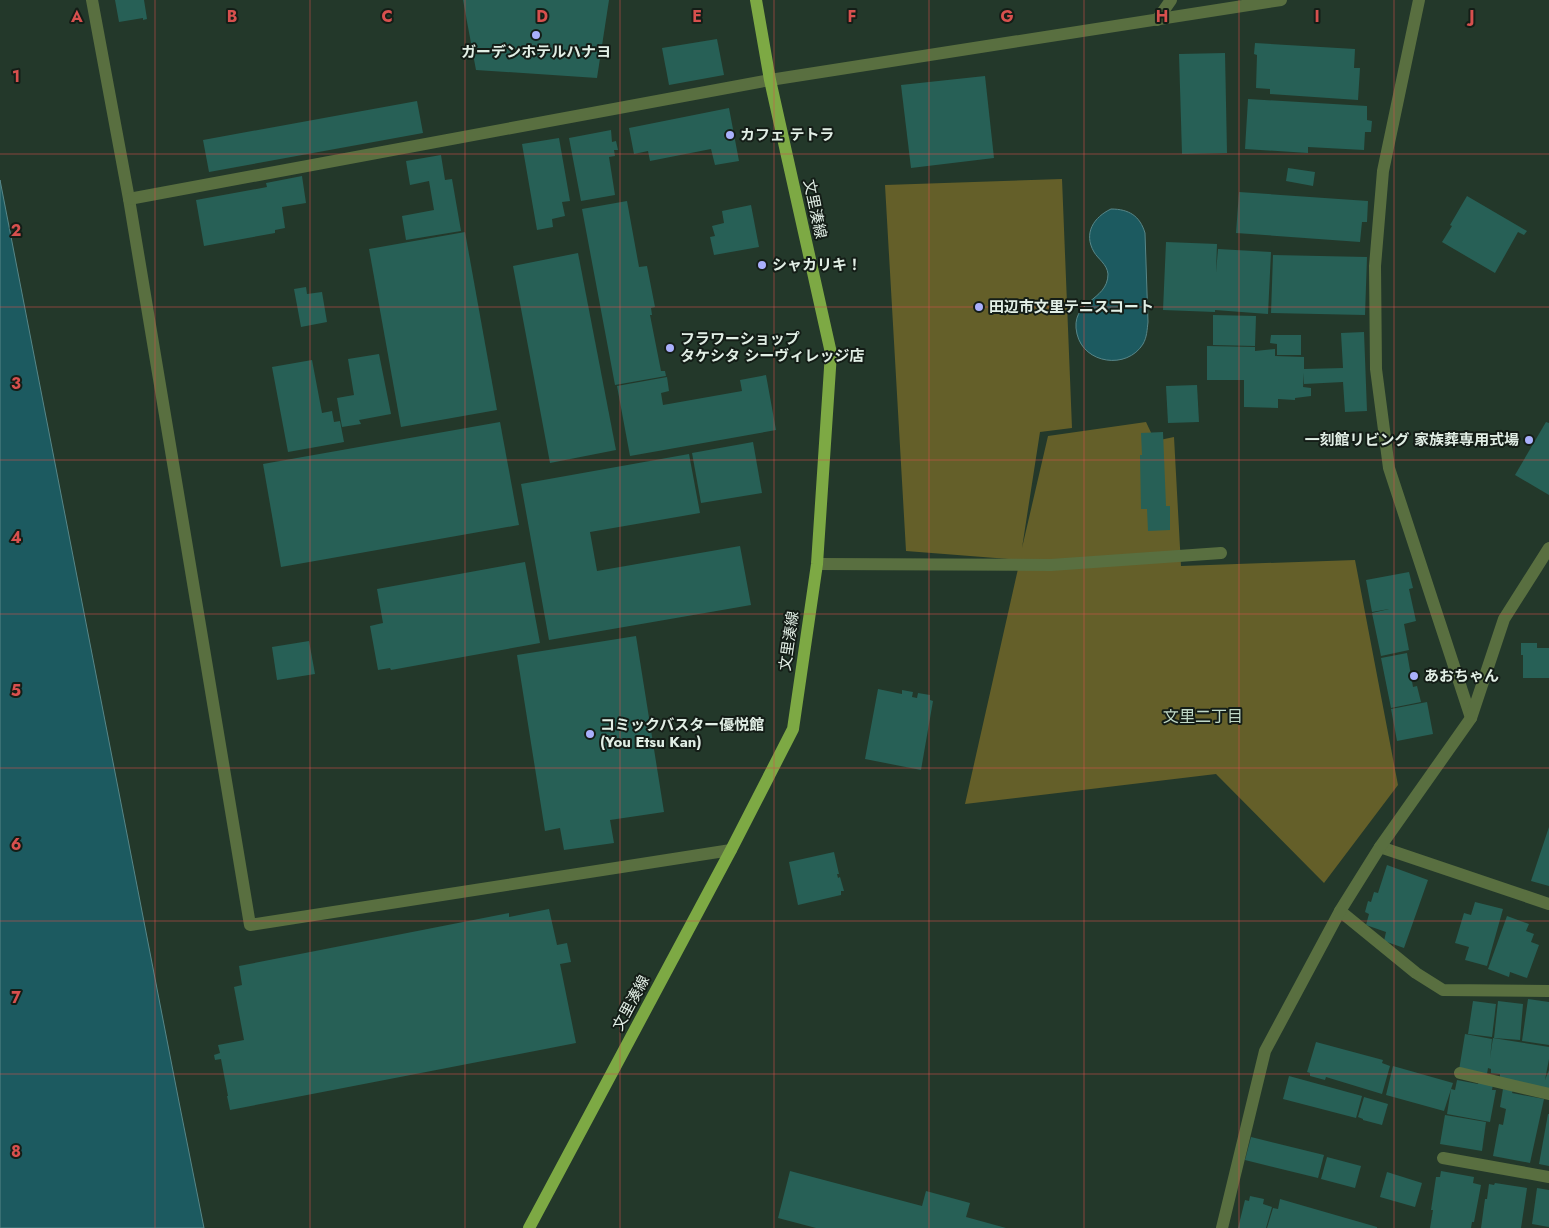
<svg xmlns="http://www.w3.org/2000/svg" width="1549" height="1228" font-family="Jost,'Noto Sans JP',sans-serif">
<rect width="100%" height="100%" fill="#23382a"/>
<path fill="#645f29" d="M 1062,179 L 1072,428 L 1040,432 L 1022,548 L 1048,436 L 1146,422 L 1155,441 L 1174,437 L 1181,566 L 1355,560 L 1398,785 L 1324,883 L 1216,774 L 965,804 L 1020,560 L 906,551 L 885,185 Z"/>
<g fill="#1c5a60" stroke="#578688">
<path d="M 0,180 L 179,1102 L 204,1228 L 0,1228 Z"/>
<path d="M 1111,209 C 1129,209 1140,216 1145,233 L 1148,322 C 1147,330 1147,337 1143,344 C 1127,370 1084,364 1077,334 C 1069,300 1108,302 1108,274 C 1107,264 1098,259 1094,252 C 1083,233 1094,217 1111,209 Z"/>
</g>
<g fill="#276056">
<path d="M 115,0 L 144,0 L 147,19 L 143,20 L 143,18 L 119,22 Z"/>
<path d="M 463,0 L 609,0 L 597,78 L 476,70 Z"/>
<path d="M 717,39 L 724,75 L 669,85 L 662,48 Z"/>
<path d="M 1255,43 L 1355,49 L 1354,68 L 1360,68 L 1358,100 L 1270,94 L 1270,89 L 1256,88 L 1257,55 L 1254,54 Z"/>
<path d="M 1225,53 L 1227,153 L 1182,154 L 1179,54 Z"/>
<path d="M 985,76 L 994,158 L 911,168 L 901,85 Z"/>
<path d="M 1248,99 L 1367,106 L 1367,120 L 1372,121 L 1371,132 L 1365,132 L 1364,150 L 1308,147 L 1308,153 L 1245,149 Z"/>
<path d="M 417,101 L 423,133 L 209,172 L 203,140 Z"/>
<path d="M 729,108 L 739,161 L 715,165 L 711,149 L 650,161 L 648,151 L 634,154 L 629,128 Z"/>
<path d="M 611,130 L 612,142 L 616,141 L 618,150 L 614,150 L 615,156 L 609,157 L 615,195 L 581,201 L 569,138 Z"/>
<path d="M 559,138 L 570,201 L 562,202 L 565,216 L 552,219 L 553,227 L 537,230 L 522,144 Z"/>
<path d="M 441,155 L 445,180 L 452,179 L 461,231 L 406,240 L 402,216 L 434,210 L 429,181 L 410,185 L 406,161 Z"/>
<path d="M 1288,168 L 1315,172 L 1313,186 L 1286,181 Z"/>
<path d="M 302,176 L 306,203 L 282,207 L 285,228 L 275,230 L 275,233 L 204,246 L 196,200 L 267,187 L 266,183 Z"/>
<path d="M 1239,192 L 1368,201 L 1367,222 L 1362,222 L 1360,242 L 1236,233 Z"/>
<path d="M 1467,196 L 1527,231 L 1524,235 L 1518,232 L 1495,273 L 1442,242 L 1452,226 L 1450,225 Z"/>
<path d="M 627,201 L 639,267 L 647,266 L 655,307 L 651,308 L 652,315 L 650,315 L 661,371 L 665,371 L 666,376 L 615,385 L 582,209 Z"/>
<path d="M 751,205 L 759,247 L 714,255 L 710,237 L 715,236 L 712,226 L 724,223 L 722,211 Z"/>
<path d="M 465,232 L 497,410 L 401,427 L 369,249 Z"/>
<path d="M 1166,242 L 1217,244 L 1216,273 L 1218,249 L 1271,252 L 1268,314 L 1215,310 L 1215,312 L 1163,310 Z"/>
<path d="M 578,253 L 616,450 L 550,463 L 513,266 Z"/>
<path d="M 1273,255 L 1367,257 L 1365,315 L 1271,313 Z"/>
<path d="M 306,287 L 307,294 L 322,292 L 327,322 L 301,327 L 294,289 Z"/>
<path d="M 1213,315 L 1256,316 L 1255,346 L 1213,345 Z"/>
<path d="M 1364,332 L 1367,411 L 1345,412 L 1343,382 L 1304,384 L 1304,373 L 1303,387 L 1311,388 L 1311,396 L 1295,398 L 1295,400 L 1278,399 L 1278,408 L 1244,407 L 1244,380 L 1207,380 L 1207,346 L 1255,347 L 1255,351 L 1275,349 L 1275,356 L 1304,357 L 1304,369 L 1343,368 L 1341,333 Z"/>
<path d="M 1271,335 L 1301,335 L 1301,355 L 1277,355 L 1277,344 L 1270,343 Z"/>
<path d="M 379,354 L 391,414 L 359,420 L 361,424 L 342,427 L 337,398 L 354,395 L 348,359 Z"/>
<path d="M 312,360 L 322,413 L 332,411 L 334,422 L 340,421 L 344,442 L 288,452 L 272,367 Z"/>
<path d="M 766,375 L 776,430 L 630,456 L 617,386 L 667,377 L 669,391 L 661,393 L 663,405 L 742,391 L 740,380 Z"/>
<path d="M 1197,385 L 1199,422 L 1168,423 L 1166,386 Z"/>
<path d="M 500,422 L 519,525 L 281,567 L 263,464 Z"/>
<path d="M 1546,422 L 1549,423 L 1549,495 L 1515,475 Z"/>
<path d="M 1163,432 L 1166,506 L 1170,506 L 1170,530 L 1148,531 L 1147,509 L 1141,509 L 1140,455 L 1142,455 L 1141,433 Z"/>
<path d="M 753,442 L 762,493 L 701,503 L 692,453 Z"/>
<path d="M 689,454 L 700,513 L 590,532 L 597,571 L 740,546 L 751,605 L 549,640 L 521,484 Z"/>
<path d="M 525,562 L 540,643 L 391,670 L 390,668 L 378,670 L 370,626 L 383,623 L 377,589 Z"/>
<path d="M 1409,572 L 1413,588 L 1409,589 L 1416,621 L 1404,624 L 1409,650 L 1381,656 L 1372,613 L 1389,609 L 1372,612 L 1366,580 Z"/>
<path d="M 636,636 L 664,812 L 610,820 L 614,843 L 564,850 L 560,828 L 545,831 L 517,655 Z"/>
<path d="M 309,641 L 315,674 L 277,680 L 272,647 Z"/>
<path d="M 1521,643 L 1537,643 L 1537,648 L 1549,648 L 1549,678 L 1523,678 L 1523,655 L 1521,655 Z"/>
<path d="M 1407,653 L 1413,687 L 1417,686 L 1421,702 L 1391,708 L 1381,658 Z"/>
<path d="M 878,689 L 902,694 L 902,690 L 913,692 L 912,697 L 917,698 L 918,693 L 930,695 L 930,700 L 933,701 L 921,770 L 865,759 Z"/>
<path d="M 1427,702 L 1433,734 L 1397,741 L 1391,709 Z"/>
<path d="M 1549,827 L 1549,886 L 1531,881 Z"/>
<path d="M 834,852 L 839,874 L 837,874 L 838,878 L 840,877 L 844,891 L 841,891 L 841,895 L 798,905 L 789,862 Z"/>
<path d="M 1387,865 L 1428,880 L 1404,948 L 1384,941 L 1386,932 L 1366,925 L 1369,914 L 1365,912 L 1368,901 L 1371,902 L 1374,892 L 1378,893 Z"/>
<path d="M 1475,902 L 1503,909 L 1487,966 L 1465,960 L 1469,947 L 1455,943 L 1464,913 L 1471,915 Z"/>
<path d="M 549,909 L 557,945 L 567,943 L 571,962 L 560,964 L 576,1043 L 230,1110 L 227,1096 L 228,1096 L 221,1059 L 215,1060 L 214,1055 L 220,1053 L 218,1045 L 244,1040 L 234,987 L 242,985 L 239,966 L 509,913 L 509,917 Z"/>
<path d="M 1507,916 L 1529,924 L 1526,931 L 1534,934 L 1531,942 L 1539,945 L 1527,978 L 1510,972 L 1509,977 L 1488,969 Z"/>
<path d="M 1528,999 L 1549,1002 L 1549,1045 L 1522,1041 Z"/>
<path d="M 1473,1001 L 1496,1004 L 1492,1037 L 1468,1034 Z"/>
<path d="M 1498,1001 L 1523,1004 L 1520,1040 L 1494,1038 Z"/>
<path d="M 1465,1034 L 1492,1039 L 1490,1058 L 1493,1038 L 1549,1047 L 1549,1059 L 1545,1080 L 1549,1070 L 1549,1091 L 1500,1078 L 1500,1074 L 1491,1073 L 1491,1069 L 1488,1068 L 1487,1074 L 1459,1070 Z"/>
<path d="M 1316,1042 L 1383,1060 L 1382,1063 L 1390,1066 L 1382,1094 L 1326,1077 L 1325,1080 L 1310,1076 L 1310,1073 L 1307,1072 Z"/>
<path d="M 1393,1066 L 1453,1083 L 1444,1111 L 1386,1095 Z"/>
<path d="M 1289,1076 L 1362,1096 L 1356,1118 L 1283,1099 Z"/>
<path d="M 1457,1080 L 1478,1084 L 1479,1081 L 1493,1084 L 1492,1090 L 1496,1090 L 1490,1122 L 1447,1114 L 1451,1089 L 1455,1090 Z"/>
<path d="M 1503,1089 L 1513,1090 L 1512,1093 L 1544,1099 L 1530,1163 L 1493,1156 L 1499,1124 L 1503,1125 L 1506,1109 L 1500,1107 Z"/>
<path d="M 1364,1097 L 1388,1104 L 1382,1125 L 1363,1120 L 1363,1119 L 1358,1117 Z"/>
<path d="M 1548,1114 L 1549,1114 L 1549,1166 L 1539,1164 Z"/>
<path d="M 1445,1115 L 1486,1122 L 1482,1151 L 1440,1144 Z"/>
<path d="M 1251,1137 L 1324,1155 L 1318,1178 L 1245,1160 Z"/>
<path d="M 1327,1157 L 1361,1166 L 1355,1188 L 1321,1179 Z"/>
<path d="M 790,1171 L 922,1206 L 926,1191 L 970,1203 L 966,1217 L 1006,1228 L 816,1228 L 778,1218 Z"/>
<path d="M 1441,1171 L 1474,1177 L 1473,1183 L 1481,1185 L 1474,1222 L 1472,1222 L 1471,1228 L 1430,1228 L 1433,1210 L 1431,1210 L 1436,1177 L 1440,1177 Z"/>
<path d="M 1387,1172 L 1422,1183 L 1415,1207 L 1380,1197 Z"/>
<path d="M 1495,1183 L 1527,1188 L 1521,1228 L 1481,1228 L 1485,1199 L 1487,1199 L 1489,1184 L 1494,1185 Z"/>
<path d="M 1537,1188 L 1549,1190 L 1549,1227 L 1532,1224 Z"/>
<path d="M 1250,1196 L 1264,1199 L 1263,1204 L 1272,1207 L 1266,1228 L 1238,1228 L 1245,1200 L 1249,1201 Z"/>
<path d="M 1280,1199 L 1377,1227 L 1377,1228 L 1267,1228 L 1273,1208 L 1278,1209 Z"/>
</g>
<g fill="none" stroke-linecap="round" stroke-linejoin="round">
<g stroke="#596f40" stroke-width="12">
<path d="M 92,0 L 129,199 L 250,925 L 731,850"/>
<path d="M 1419,0 L 1383,171 L 1375,266 L 1376,369 L 1389,468 L 1471,718"/>
<path d="M 1157,20 L 1171,0"/>
<path d="M 129,199 L 770,80 L 1281,0"/>
<path d="M 817,564 L 1051,565 L 1221,553"/>
<path d="M 1380,847 L 1549,904"/>
<path d="M 1340,911 L 1416,973 L 1443,990 L 1549,991"/>
<path d="M 1460,1073 L 1549,1094"/>
<path d="M 1443,1158 L 1549,1177"/>
<path d="M 1222,1228 L 1265,1051 L 1340,911 L 1380,847 L 1471,718 L 1504,619 L 1549,548"/>
</g>
<path stroke="#7da944" stroke-width="12" d="M 529,1228 L 731,850 L 793,729 L 817,564 L 831,353 L 770,80 L 756,0"/>
</g>
<path fill="none" stroke="#d8504e" stroke-width="1" stroke-opacity="0.55" d="M 155,0 L 155,1228M 310,0 L 310,1228M 465,0 L 465,1228M 620,0 L 620,1228M 774,0 L 774,1228M 929,0 L 929,1228M 1084,0 L 1084,1228M 1239,0 L 1239,1228M 1394,0 L 1394,1228M 0,154 L 1549,154M 0,307 L 1549,307M 0,460 L 1549,460M 0,614 L 1549,614M 0,768 L 1549,768M 0,921 L 1549,921M 0,1074 L 1549,1074"/>
<g fill="#aab0fc" stroke="#141d17" stroke-width="2">
<circle cx="536" cy="35" r="5"/>
<circle cx="730" cy="135" r="5"/>
<circle cx="762" cy="265" r="5"/>
<circle cx="979" cy="307" r="5"/>
<circle cx="670" cy="348" r="5"/>
<circle cx="1529" cy="440" r="5"/>
<circle cx="1414" cy="676" r="5"/>
<circle cx="590" cy="734" r="5"/>
</g>
<g text-anchor="middle" dominant-baseline="central" stroke-width="4" stroke-linejoin="round" paint-order="stroke">
<g font-size="15" font-weight="bold" fill="#e1eee5" stroke="#141d17" text-anchor="start">
<text x="536" y="52" text-anchor="middle">ガーデンホテルハナヨ</text>
<text x="740" y="135">カフェ テトラ</text>
<text x="772" y="265">シャカリキ！</text>
<text x="989" y="307">田辺市文里テニスコート</text>
<text x="680" y="339">フラワーショップ<tspan x="680" dy="17">タケシタ シーヴィレッジ店</tspan></text>
<text x="1519" y="440" text-anchor="end">一刻館リビング 家族葬専用式場</text>
<text x="1424" y="676">あおちゃん</text>
<text x="600" y="725">コミックバスター優悦館<tspan x="600" dy="17">(You Etsu Kan)</tspan></text>
</g>
<g font-size="15" fill="#e1eee5" stroke="#141d17">
<text transform="translate(815 209) rotate(78)">文里湊線</text>
<text transform="translate(789 641) rotate(-82)">文里湊線</text>
<text transform="translate(631 1003) rotate(-62)">文里湊線</text>
</g>
<g font-size="16" fill="#c0d9c7" stroke="#141d17">
<text x="1203" y="716">文里二丁目</text>
</g>
</g>
<g font-size="16" text-anchor="middle" font-weight="bold" fill="#d8504e" stroke="#141d17" stroke-width="4" stroke-linejoin="round" paint-order="stroke">
<text x="77" y="22">A</text>
<text x="232" y="22">B</text>
<text x="387" y="22">C</text>
<text x="542" y="22">D</text>
<text x="697" y="22">E</text>
<text x="852" y="22">F</text>
<text x="1007" y="22">G</text>
<text x="1162" y="22">H</text>
<text x="1317" y="22">I</text>
<text x="1472" y="22">J</text>
<text x="16" y="82">1</text>
<text x="16" y="236">2</text>
<text x="16" y="389">3</text>
<text x="16" y="543">4</text>
<text x="16" y="696">5</text>
<text x="16" y="850">6</text>
<text x="16" y="1003">7</text>
<text x="16" y="1157">8</text>
</g>
</svg>
